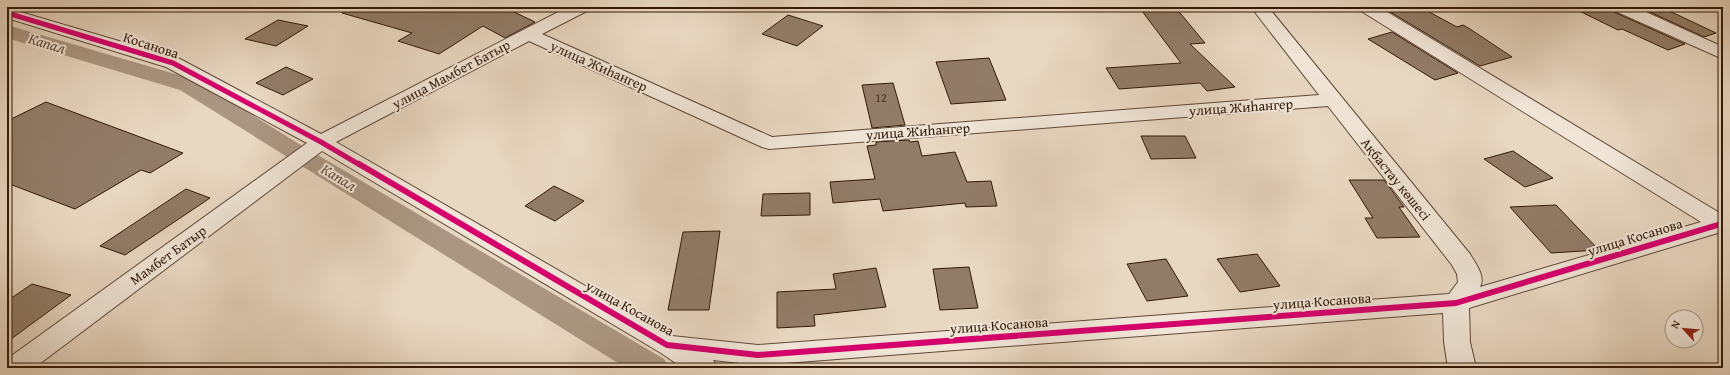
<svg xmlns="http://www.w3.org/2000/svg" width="1730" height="375" font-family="'Gentium Book Plus',serif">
<rect width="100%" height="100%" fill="#e8d7c1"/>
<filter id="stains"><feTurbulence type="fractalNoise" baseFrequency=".005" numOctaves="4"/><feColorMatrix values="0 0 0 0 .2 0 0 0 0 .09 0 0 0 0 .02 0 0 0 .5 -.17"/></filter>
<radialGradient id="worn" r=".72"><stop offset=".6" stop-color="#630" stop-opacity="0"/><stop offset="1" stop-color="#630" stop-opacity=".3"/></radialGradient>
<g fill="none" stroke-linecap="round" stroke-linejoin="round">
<path fill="#aa9682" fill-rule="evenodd" d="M 7,25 L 196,80 L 299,144 L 664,359 L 669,368 L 626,368 L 180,90 L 7,38 Z"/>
</g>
<g fill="#917c68" stroke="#321908">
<path d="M 343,7 L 514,7 L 510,10 L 535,22 L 505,38 L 483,26 L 439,54 L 398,41 L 412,33 L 342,13 Z"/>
<path d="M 1139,7 L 1175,7 L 1205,43 L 1190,44 L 1235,87 L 1207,91 L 1200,83 L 1119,89 L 1106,68 L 1181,63 Z"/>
<path d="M 1382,7 L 1420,7 L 1457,27 L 1463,25 L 1470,29 L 1512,57 L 1480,66 Z"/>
<path d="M 1571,7 L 1612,7 L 1614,12 L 1685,44 L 1668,50 L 1622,29 L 1618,30 Z"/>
<path d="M 1639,7 L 1661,7 L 1716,33 L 1704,37 Z"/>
<path d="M 788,15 L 823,26 L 797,46 L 762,34 Z"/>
<path d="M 278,20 L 308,26 L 276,46 L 245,39 Z"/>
<path d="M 1392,32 L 1458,73 L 1435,80 L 1368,39 Z"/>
<path d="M 989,58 L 1006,100 L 951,104 L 936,62 Z"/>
<path d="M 286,67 L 313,79 L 283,95 L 256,83 Z"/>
<path d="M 893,83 L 905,125 L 872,128 L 862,85 Z"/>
<path d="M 46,102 L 183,153 L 150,173 L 141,170 L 75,209 L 7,183 L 7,121 Z"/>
<path d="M 1141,136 L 1185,136 L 1196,158 L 1151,159 Z"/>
<path d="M 909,140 L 910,142 L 918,141 L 922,156 L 955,152 L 967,182 L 991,181 L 997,206 L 966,207 L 965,203 L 883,211 L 880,199 L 833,203 L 830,182 L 875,179 L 867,146 L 876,145 L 876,142 Z"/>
<path d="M 1513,151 L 1553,178 L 1525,187 L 1484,159 Z"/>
<path d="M 1349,180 L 1384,180 L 1404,207 L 1399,207 L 1420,237 L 1377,238 L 1365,218 L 1373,218 Z"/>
<path d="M 554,186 L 584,201 L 555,221 L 525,206 Z"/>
<path d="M 186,189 L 210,198 L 125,255 L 100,246 Z"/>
<path d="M 810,193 L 810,215 L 761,216 L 763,194 Z"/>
<path d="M 1556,205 L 1599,250 L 1551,253 L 1510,207 Z"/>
<path d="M 720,231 L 709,310 L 668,310 L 683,232 Z"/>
<path d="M 1257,254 L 1280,286 L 1240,292 L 1217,259 Z"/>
<path d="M 1166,259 L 1188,296 L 1147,301 L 1127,264 Z"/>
<path d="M 969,267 L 978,308 L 940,310 L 933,269 Z"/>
<path d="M 876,268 L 886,307 L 814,315 L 815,326 L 777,328 L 777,292 L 836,289 L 833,274 Z"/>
<path d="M 32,284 L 71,295 L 7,342 L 7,301 Z"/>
</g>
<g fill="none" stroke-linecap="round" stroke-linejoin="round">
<defs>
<g id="minor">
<path d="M 568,7 L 589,7 L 587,11 L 542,34 L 772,137 L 1319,95 L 1251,7 L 1268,7 L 1470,254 C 1475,263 1486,276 1480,287 L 1701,222 L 1361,11 L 1359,7 L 1379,7 L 1723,215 L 1723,233 L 1721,232 L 1469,308 L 1470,342 L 1476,368 L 1448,368 L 1444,342 L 1443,313 L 758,365 L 713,360 L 718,368 L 683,368 L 661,353 L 322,151 L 34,368 L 7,368 L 7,359 L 307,143 L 166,67 L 7,18 L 7,8 L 180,59 L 321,134 ZM 529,41 L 762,147 L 769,149 L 1328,106 L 1452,265 L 1457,274 L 1458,282 L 1449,294 L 758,345 L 672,336 L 336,142 Z"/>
<path d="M 1613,7 L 1635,7 L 1723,47 L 1723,59 L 1615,11 Z"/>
</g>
</defs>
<use href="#minor" stroke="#604836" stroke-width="2"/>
<use href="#minor" fill="#f0e5d7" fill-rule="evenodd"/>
<defs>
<path id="cycleway-far1" d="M 7,13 L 173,63 L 321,142 L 360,165"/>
<path id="cycleway" d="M 359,164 L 667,345 L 758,355 L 1456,303 L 1721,224"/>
</defs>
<use href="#cycleway-far1" stroke="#f0e5d7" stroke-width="7"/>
<use href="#cycleway" stroke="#f0e5d7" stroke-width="9"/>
<use href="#cycleway-far1" stroke="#d6006c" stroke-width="5"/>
<use href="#cycleway" stroke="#d6006c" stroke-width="6"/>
</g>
<g text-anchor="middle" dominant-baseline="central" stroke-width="4" stroke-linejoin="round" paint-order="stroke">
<g font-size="12" fill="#4a3220">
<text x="881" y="97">12</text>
</g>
<g font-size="14" fill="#321908" stroke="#f0e5d7">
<text transform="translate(151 45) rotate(18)">Косанова</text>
<text transform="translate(599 66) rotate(24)">улица Жиhангер</text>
<text transform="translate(451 74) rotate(-28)">улица Мамбет Батыр</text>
<text transform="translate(1241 107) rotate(-4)">улица Жиhангер</text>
<text transform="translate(918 131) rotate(-4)">улица Жиhангер</text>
<text transform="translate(1396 179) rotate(51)">Ақбастау көшесі</text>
<text transform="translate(1635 237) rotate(-17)">улица Косанова</text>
<text transform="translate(168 255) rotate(-36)">Мамбет Батыр</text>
<text transform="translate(1322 301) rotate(-4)">улица Косанова</text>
<text transform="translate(630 308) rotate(29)">улица Косанова</text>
<text transform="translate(999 325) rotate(-4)">улица Косанова</text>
</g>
<g font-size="15" font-style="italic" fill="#624b39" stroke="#f0e5d7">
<text transform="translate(47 43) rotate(17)">Капал</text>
<text transform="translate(339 177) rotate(31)">Капал</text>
</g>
</g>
<rect width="1730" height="375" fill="none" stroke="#e8d7c1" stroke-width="24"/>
<rect x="8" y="8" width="1714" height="359" fill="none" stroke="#321908" stroke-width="2"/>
<rect x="12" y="12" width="1706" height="351" fill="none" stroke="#321908"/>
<g transform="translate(1684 329) rotate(297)"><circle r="19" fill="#f0e5d7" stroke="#a49384"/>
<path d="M0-3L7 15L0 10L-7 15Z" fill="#8f2418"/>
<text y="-6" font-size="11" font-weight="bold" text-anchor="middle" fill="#321908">N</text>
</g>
<rect width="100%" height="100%" filter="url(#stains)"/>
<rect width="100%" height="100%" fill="url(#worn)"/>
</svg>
